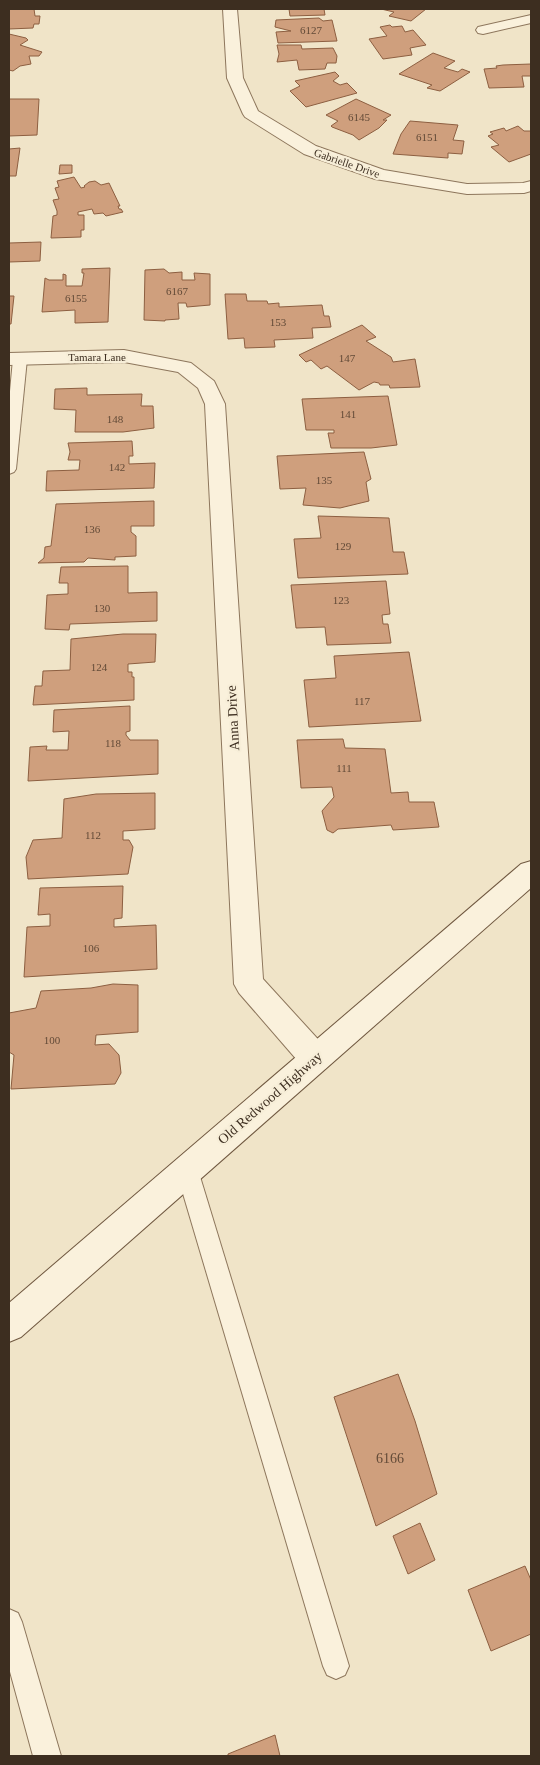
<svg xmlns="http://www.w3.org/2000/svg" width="540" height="1765" font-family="Georgia,serif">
<rect width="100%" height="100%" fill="#f0e4c8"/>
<g fill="#cf9f7d" stroke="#8d5f41">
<path d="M 9,9 L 34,9 L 35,16 L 40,16 L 39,24 L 34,24 L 33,28 L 9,29 Z"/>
<path d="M 289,9 L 324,9 L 325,15 L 290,16 Z"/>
<path d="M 381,9 L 426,9 L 411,21 L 389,16 L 394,12 Z"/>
<path d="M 319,18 L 323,21 L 332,20 L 337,41 L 278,43 L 276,32 L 291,31 L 275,27 L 276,20 Z"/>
<path d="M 390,25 L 392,27 L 402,26 L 405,32 L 413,30 L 426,45 L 410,48 L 412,55 L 383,59 L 369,39 L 387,36 L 380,27 Z"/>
<path d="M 9,34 L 26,38 L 28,40 L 20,45 L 42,52 L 39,56 L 29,56 L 31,64 L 20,66 L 13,71 L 9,70 Z"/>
<path d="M 277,45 L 301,45 L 302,49 L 333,48 L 337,56 L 336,63 L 327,63 L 325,69 L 299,70 L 297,60 L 277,62 L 279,54 Z"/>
<path d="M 433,53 L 455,61 L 444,68 L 458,72 L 462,69 L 470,72 L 440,91 L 427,88 L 432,85 L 399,74 Z"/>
<path d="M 531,64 L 531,76 L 522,76 L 524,87 L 489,88 L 484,69 L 497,68 L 496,66 L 503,65 Z"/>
<path d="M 335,72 L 339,76 L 333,81 L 340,85 L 347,83 L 357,93 L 306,107 L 290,91 L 300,86 L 295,81 Z"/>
<path d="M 9,99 L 39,99 L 37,135 L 9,136 Z"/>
<path d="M 356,99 L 391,115 L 383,120 L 387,120 L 379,128 L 359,140 L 353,135 L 332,127 L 331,126 L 338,121 L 326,115 Z"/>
<path d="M 410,121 L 458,125 L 453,140 L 464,141 L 462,154 L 448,153 L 448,158 L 393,154 L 401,134 Z"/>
<path d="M 518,126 L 524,131 L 531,131 L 531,154 L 509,162 L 491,147 L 499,145 L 488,136 L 493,134 L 490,132 L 504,128 L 506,131 Z"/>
<path d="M 20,148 L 16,176 L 9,176 L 9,149 Z"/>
<path d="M 60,165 L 72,165 L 72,173 L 59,174 Z"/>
<path d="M 74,177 L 81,188 L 85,187 L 84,186 L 89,182 L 95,181 L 101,185 L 109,183 L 120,206 L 118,206 L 119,209 L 121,209 L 123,212 L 106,216 L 103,213 L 94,214 L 92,209 L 78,212 L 78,215 L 84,215 L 84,230 L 81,230 L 81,237 L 51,238 L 53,216 L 57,215 L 57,211 L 53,200 L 59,199 L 55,188 L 59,187 L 57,181 Z"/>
<path d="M 41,242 L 40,261 L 9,262 L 9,243 Z"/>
<path d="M 110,268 L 108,322 L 75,323 L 75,310 L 42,312 L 45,278 L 49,280 L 63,280 L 63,274 L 66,275 L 66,286 L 82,286 L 84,273 L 82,273 L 82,269 Z"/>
<path d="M 164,269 L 169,273 L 182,272 L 182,280 L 195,280 L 194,273 L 210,274 L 210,305 L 187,307 L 186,303 L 178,303 L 179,319 L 165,320 L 165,321 L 144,320 L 145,270 Z"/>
<path d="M 225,294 L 246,294 L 247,301 L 267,301 L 268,304 L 279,303 L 279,307 L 322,305 L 324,316 L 329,316 L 331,327 L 312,328 L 313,338 L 274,340 L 275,347 L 245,348 L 244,338 L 228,339 Z"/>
<path d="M 9,296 L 14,296 L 11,324 L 9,324 Z"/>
<path d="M 362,325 L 376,337 L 366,341 L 391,357 L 393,362 L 415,359 L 420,387 L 390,388 L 389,385 L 380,385 L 379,383 L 374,382 L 359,390 L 327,366 L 321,369 L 311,360 L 306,362 L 299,355 Z"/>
<path d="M 87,388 L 87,395 L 142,394 L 141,406 L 153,406 L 154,428 L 123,432 L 75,432 L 76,410 L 54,409 L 55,389 Z"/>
<path d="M 388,396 L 397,445 L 371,448 L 331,448 L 328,433 L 334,433 L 334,430 L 306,430 L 302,399 Z"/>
<path d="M 132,441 L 133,456 L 129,456 L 129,464 L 155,463 L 154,488 L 46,491 L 47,471 L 79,470 L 80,460 L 68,460 L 70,452 L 68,443 Z"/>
<path d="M 364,452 L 371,479 L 366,482 L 369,501 L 340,508 L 303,505 L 306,488 L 280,489 L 277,456 Z"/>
<path d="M 154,501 L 154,526 L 131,526 L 131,532 L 136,536 L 136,556 L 115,557 L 115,560 L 88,558 L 84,562 L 38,563 L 44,558 L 45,547 L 51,546 L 56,504 Z"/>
<path d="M 318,516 L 389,518 L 393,552 L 404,552 L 408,574 L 298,578 L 294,539 L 321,538 Z"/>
<path d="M 128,566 L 128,593 L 157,592 L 157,621 L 70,624 L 69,630 L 45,629 L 47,595 L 68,594 L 68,583 L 59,583 L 61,567 Z"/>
<path d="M 386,581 L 390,614 L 382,615 L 383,624 L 388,624 L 391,643 L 327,645 L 325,627 L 296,628 L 291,585 Z"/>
<path d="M 123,634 L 156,634 L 155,662 L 128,664 L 128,672 L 132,672 L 132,677 L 134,677 L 134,700 L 33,705 L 35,686 L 42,686 L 43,671 L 70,670 L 71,639 Z"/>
<path d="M 409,652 L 421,721 L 309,727 L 304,680 L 336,678 L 334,656 Z"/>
<path d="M 130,706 L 130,731 L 126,732 L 126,735 L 130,740 L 158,740 L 158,774 L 28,781 L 30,747 L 47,746 L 46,750 L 68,750 L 69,731 L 53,732 L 54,710 Z"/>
<path d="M 343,739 L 345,748 L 385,749 L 391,793 L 408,792 L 409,802 L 434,802 L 439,827 L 393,830 L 391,825 L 338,829 L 333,833 L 327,830 L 322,811 L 334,797 L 332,787 L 301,788 L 297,740 Z"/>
<path d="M 155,793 L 155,829 L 123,831 L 123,840 L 129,840 L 133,847 L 128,874 L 28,879 L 26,857 L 33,840 L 62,838 L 64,799 L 96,794 Z"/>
<path d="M 123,886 L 122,918 L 114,919 L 114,927 L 156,925 L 157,969 L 24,977 L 27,927 L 50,926 L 50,914 L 38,915 L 40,888 Z"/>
<path d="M 113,984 L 138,985 L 138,1032 L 96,1035 L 95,1045 L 109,1044 L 119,1055 L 121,1073 L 115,1084 L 11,1089 L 14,1055 L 9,1052 L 9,1013 L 36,1008 L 41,991 L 91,988 Z"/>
<path d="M 398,1374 L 415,1421 L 437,1494 L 376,1526 L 334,1397 Z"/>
<path d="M 420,1523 L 435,1560 L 408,1574 L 393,1536 Z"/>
<path d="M 525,1566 L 531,1580 L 531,1634 L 491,1651 L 468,1590 Z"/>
<path d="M 275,1735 L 280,1756 L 228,1756 L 228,1754 Z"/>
</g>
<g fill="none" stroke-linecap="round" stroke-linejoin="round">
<defs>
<g id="service">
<path d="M 20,355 L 27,359 L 16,469 L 14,472 L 9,474 L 9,402 L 13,359 Z"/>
<path d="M 187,1159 L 195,1163 L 198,1170 L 349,1666 L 345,1675 L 336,1679 L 327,1675 L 323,1666 L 176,1170 L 179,1163 Z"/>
<path d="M 9,1609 L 18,1613 L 22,1622 L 61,1756 L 33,1756 L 9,1668 Z"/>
</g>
<g id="minor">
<path d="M 223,9 L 237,9 L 243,78 L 258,111 L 316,146 L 384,170 L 467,184 L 523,183 L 531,181 L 531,191 L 524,193 L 467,194 L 375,179 L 304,154 L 245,117 L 243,114 L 227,78 Z"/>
<path d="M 531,15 L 531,23 L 483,34 L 478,33 L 476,30 L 478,27 Z"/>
<path d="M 124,350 L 191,363 L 214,381 L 225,404 L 263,979 L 326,1048 L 330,1058 L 326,1068 L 315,1072 L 304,1068 L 239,993 L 234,984 L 205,404 L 198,388 L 178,372 L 124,362 L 9,365 L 9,353 Z"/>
</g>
<path id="secondary" d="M 531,861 L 531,888 L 21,1337 L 9,1342 L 9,1303 L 521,864 Z"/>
</defs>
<use href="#service" stroke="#8d765c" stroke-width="2"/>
<use href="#minor" stroke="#8d765c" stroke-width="2"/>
<use href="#secondary" stroke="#6f573f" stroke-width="2"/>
<use href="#service" fill="#faf1dc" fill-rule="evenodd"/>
<use href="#minor" fill="#faf1dc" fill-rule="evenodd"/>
<use href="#secondary" fill="#faf1dc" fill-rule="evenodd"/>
</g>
<g text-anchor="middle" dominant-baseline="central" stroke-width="4.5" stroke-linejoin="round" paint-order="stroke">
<g font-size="11" fill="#624a37">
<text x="311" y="30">6127</text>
<text x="359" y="117">6145</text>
<text x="427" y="137">6151</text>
<text x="177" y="291">6167</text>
<text x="76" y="298">6155</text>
<text x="278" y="322">153</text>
<text x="347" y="358">147</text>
<text x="348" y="414">141</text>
<text x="115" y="419">148</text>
<text x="117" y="467">142</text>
<text x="324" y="480">135</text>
<text x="92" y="529">136</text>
<text x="343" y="546">129</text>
<text x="341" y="600">123</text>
<text x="102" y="608">130</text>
<text x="99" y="667">124</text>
<text x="362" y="701">117</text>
<text x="113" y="743">118</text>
<text x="344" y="768">111</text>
<text x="93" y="835">112</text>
<text x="91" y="948">106</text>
<text x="52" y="1040">100</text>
</g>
<g font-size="11" fill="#3d2e20" stroke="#f7eed8">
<text transform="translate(347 163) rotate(19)">Gabrielle Drive</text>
<text x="97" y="357">Tamara Lane</text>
</g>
<g font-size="14" fill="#3d2e20" stroke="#f7eed8">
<text transform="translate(233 718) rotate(-93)">Anna Drive</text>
<text transform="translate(270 1098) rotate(-41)">Old Redwood Highway</text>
</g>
<g font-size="14" fill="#624a37">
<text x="390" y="1458">6166</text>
</g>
</g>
<rect width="540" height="1765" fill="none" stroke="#3d2e20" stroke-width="20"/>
</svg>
